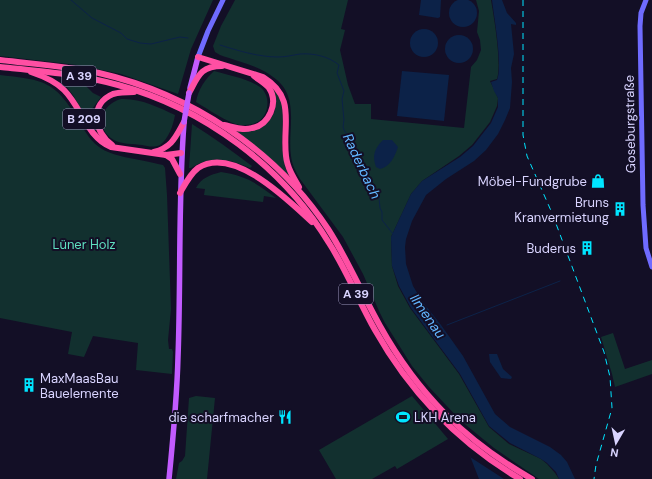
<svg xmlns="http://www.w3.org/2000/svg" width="652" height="479" font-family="'DM Sans',sans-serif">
<rect width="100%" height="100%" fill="#130f26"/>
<g fill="#12302f">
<path d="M 0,0 L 213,0 L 191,49 L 178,94 L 121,74 L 77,65 L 0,56 Z"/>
<path d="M 235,0 L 348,0 L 341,29 L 345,30 L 340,50 L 348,85 L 355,104 L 371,104 L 371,119 L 464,128 L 471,67 L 477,60 L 481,50 L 480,40 L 477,32 L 479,11 L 476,0 L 491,0 C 494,17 502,64 497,79 L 490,81 L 498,98 L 497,106 L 490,122 L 472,145 L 459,156 L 422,181 L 411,194 L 391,237 L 392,266 L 398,286 L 410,308 L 459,374 L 489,427 L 509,444 L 541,459 L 547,464 L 555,473 L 559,479 L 539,479 L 494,448 L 461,421 L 429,387 L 412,366 L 385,323 L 379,311 L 363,274 L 343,237 L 300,179 C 296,172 292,165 291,156 C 287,129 301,96 273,77 C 260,66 236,61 220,55 L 215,52 L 213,46 L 221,26 Z"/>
<path d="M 214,71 C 228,75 249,79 260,87 C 272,96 269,118 255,123 C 251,125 244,125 240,125 C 228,123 206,108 196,102 C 198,90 205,79 214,71 Z"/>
<path d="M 0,75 C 45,80 55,81 79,121 C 85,132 92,143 102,149 C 115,157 143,160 158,164 L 163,165 L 165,168 L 167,195 L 171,309 L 168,340 L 169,349 L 172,349 L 173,352 L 172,374 L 136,370 L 138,343 L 93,336 L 84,357 L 68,354 L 72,332 L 0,318 Z"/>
<path d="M 62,81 L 86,86 L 93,93 L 101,97 L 92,109 L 93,121 L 90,125 L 73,95 Z"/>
<path d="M 270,84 L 280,97 L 283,107 L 282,147 L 285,167 L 289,176 L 233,129 C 247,133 259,132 269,121 C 271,118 274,114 275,110 C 275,102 271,92 270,84 Z"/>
<path d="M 121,99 C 140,98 158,107 175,115 C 173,126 169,138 160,145 C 154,148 147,146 142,145 C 135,144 119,144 114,140 C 94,128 100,105 121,99 Z"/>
<path d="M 192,124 C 213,137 232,151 252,166 L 250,168 C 230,159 210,155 191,168 L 189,168 Z"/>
<path d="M 221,172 C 247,176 256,183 276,198 L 264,196 L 263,202 L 204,195 L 205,189 L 196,188 C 201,178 210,175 221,172 Z"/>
<path d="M 613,333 L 625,369 L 652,360 L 652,374 L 615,387 L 612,374 L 601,337 Z"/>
<path d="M 196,396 L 215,398 L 207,479 L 176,479 L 179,463 L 182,461 L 185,456 L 189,398 Z"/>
<path d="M 412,396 L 448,439 L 397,469 L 395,466 L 372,479 L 336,479 L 319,450 Z"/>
</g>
<g fill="#0c2248">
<circle cx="463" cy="13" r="14"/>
<path d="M 421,0 L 441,0 L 440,17 L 438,18 L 419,15 Z"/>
<path d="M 492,0 L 502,0 L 507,13 L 516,23 L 516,25 L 511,24 L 514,54 L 511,68 L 512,82 L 510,108 L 505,120 L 498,134 L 486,150 L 474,161 L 446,179 L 426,195 L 412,221 L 406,239 L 405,247 L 406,264 L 413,286 L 422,301 L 441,325 L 463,356 L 495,414 L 510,427 L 550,447 L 561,455 L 567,462 L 575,479 L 559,479 L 556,472 L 547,463 L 541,459 L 510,443 L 489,426 L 460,374 L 411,308 L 399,286 L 392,266 L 391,237 L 411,194 L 422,181 L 460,157 L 473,146 L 491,123 L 498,107 L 498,98 L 494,91 L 491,82 L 497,80 C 503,66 494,17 492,0 Z"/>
<circle cx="424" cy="43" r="14"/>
<circle cx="459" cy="49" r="14"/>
<path d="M 402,71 L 449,75 L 444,121 L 397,116 Z"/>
<path d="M 383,140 L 392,140 L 398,147 C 395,156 390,167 380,169 L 376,167 C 372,156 374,149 383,140 Z"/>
<path d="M 489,354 L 497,354 L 503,369 L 512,377 L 511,379 L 501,378 L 490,362 Z"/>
<path d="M 470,456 L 470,457 L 504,479 L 479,479 Z"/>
</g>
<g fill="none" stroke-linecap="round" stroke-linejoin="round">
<g stroke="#0c2248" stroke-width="1">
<path d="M 71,0 L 92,18 L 121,33 L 127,39 L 140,43 L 151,44 L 180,37 L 188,38"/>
<path d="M 220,45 C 239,51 259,57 278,57 C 286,57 293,55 300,54 C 313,53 328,56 339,65 L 337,73 L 344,91 L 342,99 L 344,120 L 343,127 L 345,132 L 350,136 L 366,174 L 379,198 L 380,208 L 382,212 L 382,220 L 393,234"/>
<path d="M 447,325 L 560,281"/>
</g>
<g stroke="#6f6bff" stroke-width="5">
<path d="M 646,0 L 641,13 L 640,26 L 643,205 L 646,248 L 652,267"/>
<path d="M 198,57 L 208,31 L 223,0"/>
</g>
<g stroke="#c25bff" stroke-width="5.5">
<path d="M 190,88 L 198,57"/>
<path d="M 169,479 C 173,439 177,398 178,357 C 181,279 178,201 184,123"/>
</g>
<g stroke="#ff4fa3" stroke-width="6">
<path d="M 198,57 L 263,77 C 297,98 282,124 286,156 C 287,167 293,177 299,187"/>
<path d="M 0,60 C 33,64 67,66 99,73 C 191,94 276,150 328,229 C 348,260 362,294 380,326 C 418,394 465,441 532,479"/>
<path d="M 0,67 C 40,71 79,74 118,85 C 204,108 283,167 329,243 C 347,271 359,302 375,330 C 410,392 459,443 520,479"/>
<path d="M 31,72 C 43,76 55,81 64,90 C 82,108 86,136 111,147 L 166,155 L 181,153"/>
<path d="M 189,93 C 198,77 200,66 222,66"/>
<path d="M 224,125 C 233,127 242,131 252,128 C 269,125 279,103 269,88 C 265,83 259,80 254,76"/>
<path d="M 112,145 C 94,132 89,104 113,94 C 120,92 127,92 134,92"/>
<path d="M 154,152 C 172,147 175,138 184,122"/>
<path d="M 166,155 L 172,159 L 180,174"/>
<path d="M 180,193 C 185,184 190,174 198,168 C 233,145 288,200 312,222"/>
</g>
<path stroke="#00e5ff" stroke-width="1" stroke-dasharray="6 5" stroke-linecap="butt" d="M 523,0 L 523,135 L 527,156 L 552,213 L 604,352 L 610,377 L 612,408 L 596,465 L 594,479"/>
<path stroke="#c25bff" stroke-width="5.5" d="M 184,122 L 189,93"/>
</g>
<defs>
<symbol id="shop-bare" viewBox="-9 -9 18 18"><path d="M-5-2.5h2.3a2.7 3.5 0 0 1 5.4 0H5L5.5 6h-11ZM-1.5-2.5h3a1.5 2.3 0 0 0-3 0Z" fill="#00e5ff" stroke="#130f26" stroke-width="2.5" paint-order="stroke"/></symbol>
<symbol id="building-bare" viewBox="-9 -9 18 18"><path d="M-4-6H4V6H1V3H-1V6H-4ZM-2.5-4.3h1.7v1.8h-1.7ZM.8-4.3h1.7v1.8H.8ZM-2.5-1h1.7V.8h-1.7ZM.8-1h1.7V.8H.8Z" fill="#00e5ff" stroke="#130f26" stroke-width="2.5" paint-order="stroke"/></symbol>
<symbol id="restaurant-bare" viewBox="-9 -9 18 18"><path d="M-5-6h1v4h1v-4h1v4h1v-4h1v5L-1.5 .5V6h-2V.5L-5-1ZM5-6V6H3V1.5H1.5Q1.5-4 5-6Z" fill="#00e5ff" stroke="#130f26" stroke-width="2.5" paint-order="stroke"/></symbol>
<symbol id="stadium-bare" viewBox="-9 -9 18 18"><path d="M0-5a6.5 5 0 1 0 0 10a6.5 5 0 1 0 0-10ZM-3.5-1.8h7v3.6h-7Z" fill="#00e5ff" stroke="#130f26" stroke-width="2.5" paint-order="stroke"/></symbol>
</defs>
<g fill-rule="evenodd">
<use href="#shop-bare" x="588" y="171" width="20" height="20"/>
<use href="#building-bare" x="610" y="199" width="20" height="20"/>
<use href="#building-bare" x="577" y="238" width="20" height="20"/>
<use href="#building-bare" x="19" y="375" width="20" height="20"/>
<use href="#restaurant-bare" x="275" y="407" width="20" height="20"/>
<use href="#stadium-bare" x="393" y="407" width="20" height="20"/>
</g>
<g text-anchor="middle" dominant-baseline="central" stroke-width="4" stroke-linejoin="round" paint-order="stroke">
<g fill="#130f26" stroke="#9e99be" stroke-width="1">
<rect x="62" y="66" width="34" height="20" rx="3"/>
<rect x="63" y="109" width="42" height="20" rx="3"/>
<rect x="339" y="284" width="34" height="20" rx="3"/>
</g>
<g font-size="12" font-weight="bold" fill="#d9d4ff">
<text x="79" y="76">A 39</text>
<text x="84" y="119">B 209</text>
<text x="356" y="294">A 39</text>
</g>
<g font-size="13" fill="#d9d4ff" stroke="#130f26">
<text transform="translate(630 124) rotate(-91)">Goseburgstraße</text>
</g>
<g font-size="13" fill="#d9d4ff" stroke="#130f26" text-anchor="end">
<text x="587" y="181">Möbel-Fundgrube</text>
<text x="609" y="202">Bruns<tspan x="609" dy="15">Kranvermietung</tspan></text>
<text x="576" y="248">Buderus</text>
<text x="40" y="378" text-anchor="start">MaxMaasBau<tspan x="40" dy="15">Bauelemente</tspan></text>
<text x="274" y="417">die scharfmacher</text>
<text x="414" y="417" text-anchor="start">LKH Arena</text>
</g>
<g font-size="13" fill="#5fe0c0" stroke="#130f26">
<text x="84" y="244">Lüner Holz</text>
</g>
<g font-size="14" font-style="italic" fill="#62b6ff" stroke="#130f26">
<text transform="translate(362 166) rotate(65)">Raderbach</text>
<text transform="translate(428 316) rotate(55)">Ilmenau</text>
</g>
</g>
<g transform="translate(616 443) rotate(189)" stroke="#130f26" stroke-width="3" paint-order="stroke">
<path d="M0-3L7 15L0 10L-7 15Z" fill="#d9d4ff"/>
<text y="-6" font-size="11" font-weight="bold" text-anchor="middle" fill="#d9d4ff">N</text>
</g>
</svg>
